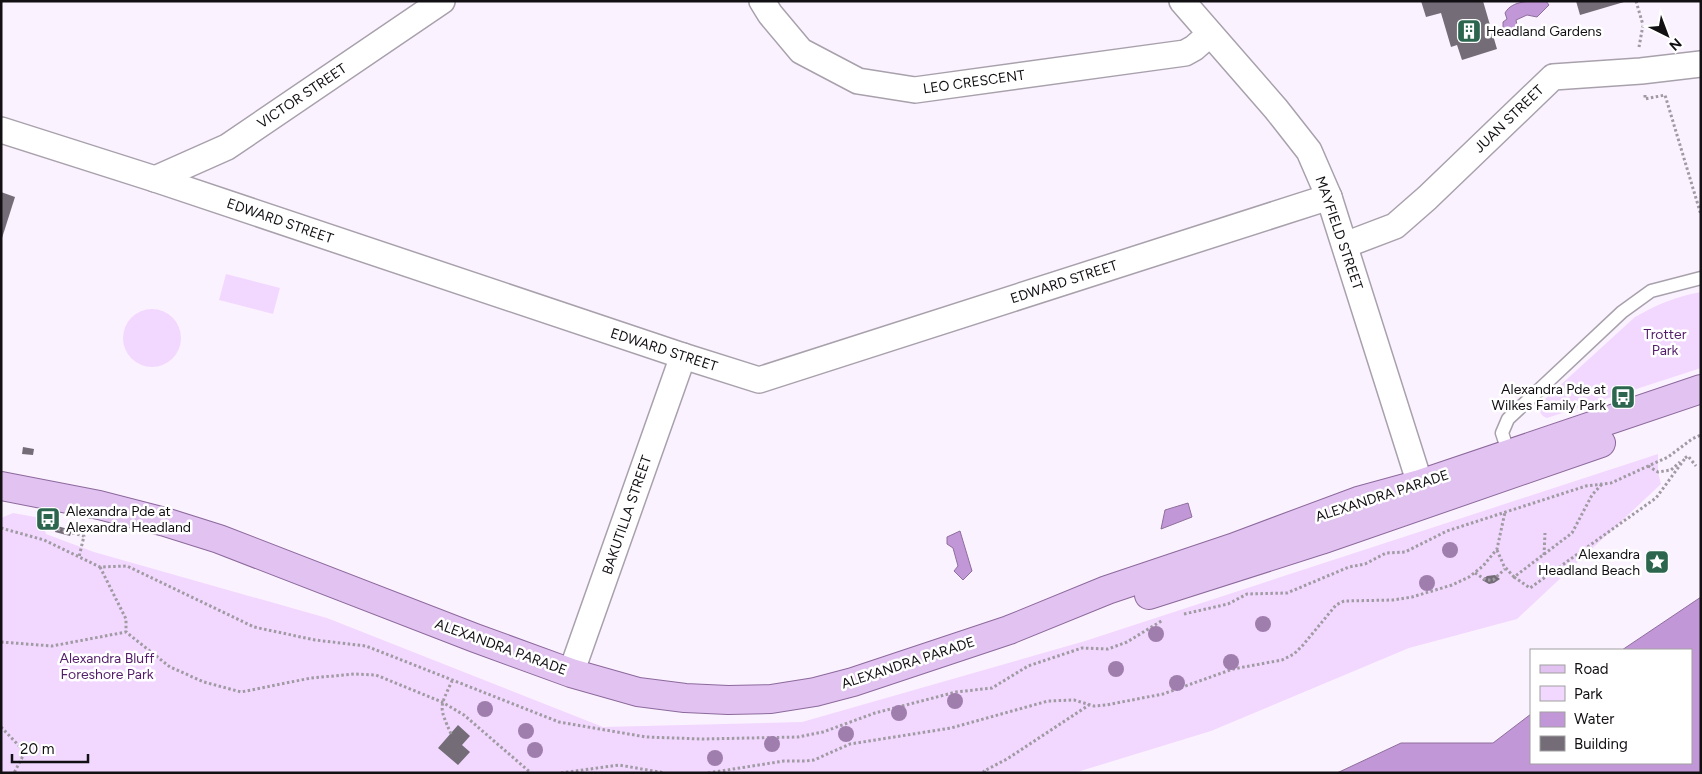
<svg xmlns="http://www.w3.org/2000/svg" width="1702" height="774" font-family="Figtree,sans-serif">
<rect width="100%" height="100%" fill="#fbf2ff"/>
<g fill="#f2d8ff">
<path d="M 226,274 L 280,288 L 273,314 L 219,300 Z"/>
<path d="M 1701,292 L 1701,368 L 1547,418 C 1538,415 1538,407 1544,400 L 1635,317 C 1656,305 1677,296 1701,292 Z"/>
<circle cx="152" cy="338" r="29"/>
<path d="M 1658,454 L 1658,472 L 1661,484 L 1517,619 L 1409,648 L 1211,731 L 1074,773 L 1,773 L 1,518 L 13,513 L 41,518 L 46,534 L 94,552 L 327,618 L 603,727 L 802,722 L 1085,641 Z"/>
</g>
<g fill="#c297d7" stroke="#8e6e9c">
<path d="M 1546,1 L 1549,5 L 1537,17 L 1527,15 L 1516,20 L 1517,25 L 1514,33 L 1506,33 L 1503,30 L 1503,22 L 1507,19 L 1505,13 C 1512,0 1531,1 1546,1 Z"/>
<path d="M 1188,503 L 1192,517 L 1161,529 L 1165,510 Z"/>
<path d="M 960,531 L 972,571 L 963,580 L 954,571 L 958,566 L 953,548 L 947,544 L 947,537 Z"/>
<path d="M 1701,597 L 1701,773 L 1337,773 L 1401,743 L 1493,743 L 1531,714 L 1531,763 L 1691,763 L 1691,650 L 1622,650 Z"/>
</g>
<g fill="#746d78">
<path d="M 1421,1 L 1483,1 L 1497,49 L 1462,60 L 1457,45 L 1451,47 L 1441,13 L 1426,17 Z"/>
<path d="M 1576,1 L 1624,1 L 1624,2 L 1580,15 Z"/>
<path d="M 1,192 L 15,197 L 2,238 L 1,237 Z"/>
<path d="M 23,447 L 34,449 L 33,455 L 22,454 Z"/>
<path d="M 57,526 L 72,530 L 70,536 L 55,532 Z"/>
<path d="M 1495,575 L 1500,579 L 1494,583 L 1489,584 L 1482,580 L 1487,576 Z"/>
<path d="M 458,725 L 470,736 L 462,745 L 470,752 L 458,765 L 438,748 Z"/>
</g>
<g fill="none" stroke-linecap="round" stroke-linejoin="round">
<defs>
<path id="lane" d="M 1509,454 L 1502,433 L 1508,419 L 1622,312 L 1651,291 L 1701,278"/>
<g id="street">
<path d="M 762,1 L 770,14 L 801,51 L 858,81 L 915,90 L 1185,53 L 1194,48 L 1210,34"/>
<path d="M 1182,1 L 1276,109 L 1309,151 L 1329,197 L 1426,503"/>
<path d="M 1,130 L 155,179 L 683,356 L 759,380 L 1329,197"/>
<path d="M 155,179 L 227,147 L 442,1"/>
<path d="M 1345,245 L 1395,226 L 1427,198 L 1553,77 L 1641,71 L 1701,64"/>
<path d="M 571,673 L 683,356"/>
</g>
<g id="primary">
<path d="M 1,486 L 99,505 L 165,522 L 219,539 L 475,638 L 571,673 L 638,692 L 685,698 L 728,700 L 771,699 L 815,692 L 853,682 L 1009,630 L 1107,590 L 1232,548 L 1358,501 L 1420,484 L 1701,389"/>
<path d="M 1149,595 L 1321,540 L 1601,443"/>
</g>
</defs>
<use href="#lane" stroke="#a8a1ac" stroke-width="15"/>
<use href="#street" stroke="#a8a1ac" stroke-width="28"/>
<use href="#primary" stroke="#8c699c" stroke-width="30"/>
<g stroke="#a09aa3" stroke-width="3" stroke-dasharray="2.5 2.5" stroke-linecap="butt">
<path d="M 1636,1 L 1643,25 L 1639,47"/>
<path d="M 1645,95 L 1645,99 L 1665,95 L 1701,215"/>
<path d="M 1685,458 L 1688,456 L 1696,466"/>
<path d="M 1648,466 L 1658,472 L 1671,470 L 1680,462"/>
<path d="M 1,528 L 44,540 L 100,567 L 127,566 L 254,627 L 315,640 L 366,646 L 559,722 L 646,737 L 702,739 L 798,737 L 823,732 L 875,713 L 956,692 L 992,688 L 1028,666 L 1082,648 L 1108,649 L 1127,642 L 1163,620"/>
<path d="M 53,528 L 84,536 L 79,557"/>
<path d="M 1497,550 L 1504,566 L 1514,577 L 1572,533 L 1592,495 L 1602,484"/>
<path d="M 1544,555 L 1545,533"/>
<path d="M 100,567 L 126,619 L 126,632"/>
<path d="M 1475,573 L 1486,580 L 1493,580 L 1505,569"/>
<path d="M 1514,577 L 1530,588 L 1656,498 L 1686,457"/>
<path d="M 1184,614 L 1228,604 L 1247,594 L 1287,593 L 1349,567 L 1365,564 L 1386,553 L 1405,552 L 1447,531 L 1586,486 L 1611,483 L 1668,457 L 1692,439 L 1701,435"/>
<path d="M 1,642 L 52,646 L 126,632 L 170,667 L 204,682 L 241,692 L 311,678 L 355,674 L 376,675 L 442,702 L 464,715 L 531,773"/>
<path d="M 1,727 L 25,752 L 14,773"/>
<path d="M 451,734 C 439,706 439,709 452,681"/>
<path d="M 561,773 L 619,765 L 665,773"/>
<path d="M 708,773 L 784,761 L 806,761 L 814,760 L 850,744 L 951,728 L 1048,701 L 1074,700 L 1094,706 L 1106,705 L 1163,694 L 1233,669 L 1282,660 L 1294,654 L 1303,645 L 1336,605 L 1344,601 L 1393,600 L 1412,597 L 1452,585 L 1469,577 L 1483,566 L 1497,549 L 1505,512"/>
<path d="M 985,773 L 984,771 L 1007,759 L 1089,705"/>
</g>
<use href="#lane" stroke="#fff" stroke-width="12"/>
<use href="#street" stroke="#fff" stroke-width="25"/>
<use href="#primary" stroke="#e1c2f0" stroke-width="28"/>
</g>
<g fill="#9f7dac">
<circle cx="1450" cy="550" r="8"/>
<circle cx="1427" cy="583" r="8"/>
<circle cx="1263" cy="624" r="8"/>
<circle cx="1156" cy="634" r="8"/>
<circle cx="1231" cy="662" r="8"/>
<circle cx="1116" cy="669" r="8"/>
<circle cx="1177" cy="683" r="8"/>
<circle cx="955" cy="701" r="8"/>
<circle cx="485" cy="709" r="8"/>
<circle cx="899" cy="713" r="8"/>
<circle cx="526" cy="731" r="8"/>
<circle cx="846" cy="734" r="8"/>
<circle cx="772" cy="744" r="8"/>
<circle cx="535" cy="750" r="8"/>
<circle cx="715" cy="758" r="8"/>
</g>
<defs>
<symbol id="building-square" viewBox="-11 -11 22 22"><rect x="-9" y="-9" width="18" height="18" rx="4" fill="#2d664f" stroke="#fff"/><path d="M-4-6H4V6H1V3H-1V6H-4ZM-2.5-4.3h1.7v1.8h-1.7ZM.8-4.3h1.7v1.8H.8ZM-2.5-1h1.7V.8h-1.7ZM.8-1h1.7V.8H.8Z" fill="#fff"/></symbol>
<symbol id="bus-square" viewBox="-11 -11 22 22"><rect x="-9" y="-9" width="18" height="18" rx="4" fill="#2d664f" stroke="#fff"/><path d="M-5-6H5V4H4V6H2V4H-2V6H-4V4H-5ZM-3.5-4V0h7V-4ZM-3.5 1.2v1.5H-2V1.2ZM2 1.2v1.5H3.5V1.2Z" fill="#fff"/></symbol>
<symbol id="sight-square" viewBox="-11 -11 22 22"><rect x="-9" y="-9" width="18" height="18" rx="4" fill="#2d664f" stroke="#fff"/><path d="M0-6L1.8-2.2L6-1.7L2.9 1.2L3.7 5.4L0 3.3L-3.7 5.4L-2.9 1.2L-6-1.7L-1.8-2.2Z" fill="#fff"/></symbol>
</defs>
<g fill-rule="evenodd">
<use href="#building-square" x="1455" y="17" width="28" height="28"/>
<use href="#bus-square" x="1609" y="383" width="28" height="28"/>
<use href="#bus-square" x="34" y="505" width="28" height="28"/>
<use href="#sight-square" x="1643" y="548" width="28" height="28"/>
</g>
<g text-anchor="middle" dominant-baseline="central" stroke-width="5" stroke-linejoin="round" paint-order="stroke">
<g font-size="14" fill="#131014" stroke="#fff" text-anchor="start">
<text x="1486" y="31">Headland Gardens</text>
<text x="1606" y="389" text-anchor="end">Alexandra Pde at<tspan x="1606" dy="16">Wilkes Family Park</tspan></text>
<text x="66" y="511">Alexandra Pde at<tspan x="66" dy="16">Alexandra Headland</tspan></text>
<text x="1640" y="554" text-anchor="end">Alexandra<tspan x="1640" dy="16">Headland Beach</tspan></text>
</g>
<g font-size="14" fill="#131014" stroke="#fff">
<text transform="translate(974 82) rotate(-8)">LEO CRESCENT</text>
<text transform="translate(302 96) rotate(-34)">VICTOR STREET</text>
<text transform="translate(1509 119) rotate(-44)">JUAN STREET</text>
<text transform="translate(280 221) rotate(19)">EDWARD STREET</text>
<text transform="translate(1339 233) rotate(71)">MAYFIELD STREET</text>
<text transform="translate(1064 282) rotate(-18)">EDWARD STREET</text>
<text transform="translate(664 350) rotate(18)">EDWARD STREET</text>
<text transform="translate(1382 496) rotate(-18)">ALEXANDRA PARADE</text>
<text transform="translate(627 515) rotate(-71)">BAKUTILLA STREET</text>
<text transform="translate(501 647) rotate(20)">ALEXANDRA PARADE</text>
<text transform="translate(908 663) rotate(-18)">ALEXANDRA PARADE</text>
</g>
<g font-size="14" fill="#531d69" stroke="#fff">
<text x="1665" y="334">Trotter<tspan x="1665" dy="16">Park</tspan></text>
<text x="107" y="658">Alexandra Bluff<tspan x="107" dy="16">Foreshore Park</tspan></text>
</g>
</g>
<rect width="1702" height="774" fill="none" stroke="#131014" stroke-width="5"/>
<rect x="1530" y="649" width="162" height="115" fill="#ffffff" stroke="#a19fa1"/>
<rect x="1540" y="665" width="25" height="8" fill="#e1c2f0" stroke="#a19fa1"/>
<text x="1574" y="674" font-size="15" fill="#131014">Road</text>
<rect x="1540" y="686" width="25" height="15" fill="#f2d8ff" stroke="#a19fa1"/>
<text x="1574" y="699" font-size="15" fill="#131014">Park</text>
<rect x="1540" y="712" width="25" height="15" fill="#c297d7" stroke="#a19fa1"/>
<text x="1574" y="724" font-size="15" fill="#131014">Water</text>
<rect x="1540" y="736" width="25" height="15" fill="#746d78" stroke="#a19fa1"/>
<text x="1574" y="749" font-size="15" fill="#131014">Building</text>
<g transform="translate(1667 35) rotate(138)" stroke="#ffffff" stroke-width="4" paint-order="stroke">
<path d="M0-4L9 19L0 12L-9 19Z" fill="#131014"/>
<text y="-8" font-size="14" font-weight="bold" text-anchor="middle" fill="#131014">N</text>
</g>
<path d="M12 754v8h76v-8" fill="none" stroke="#131014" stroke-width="2.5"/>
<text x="20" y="754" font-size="15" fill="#131014" stroke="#ffffff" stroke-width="4" paint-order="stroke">20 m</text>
</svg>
